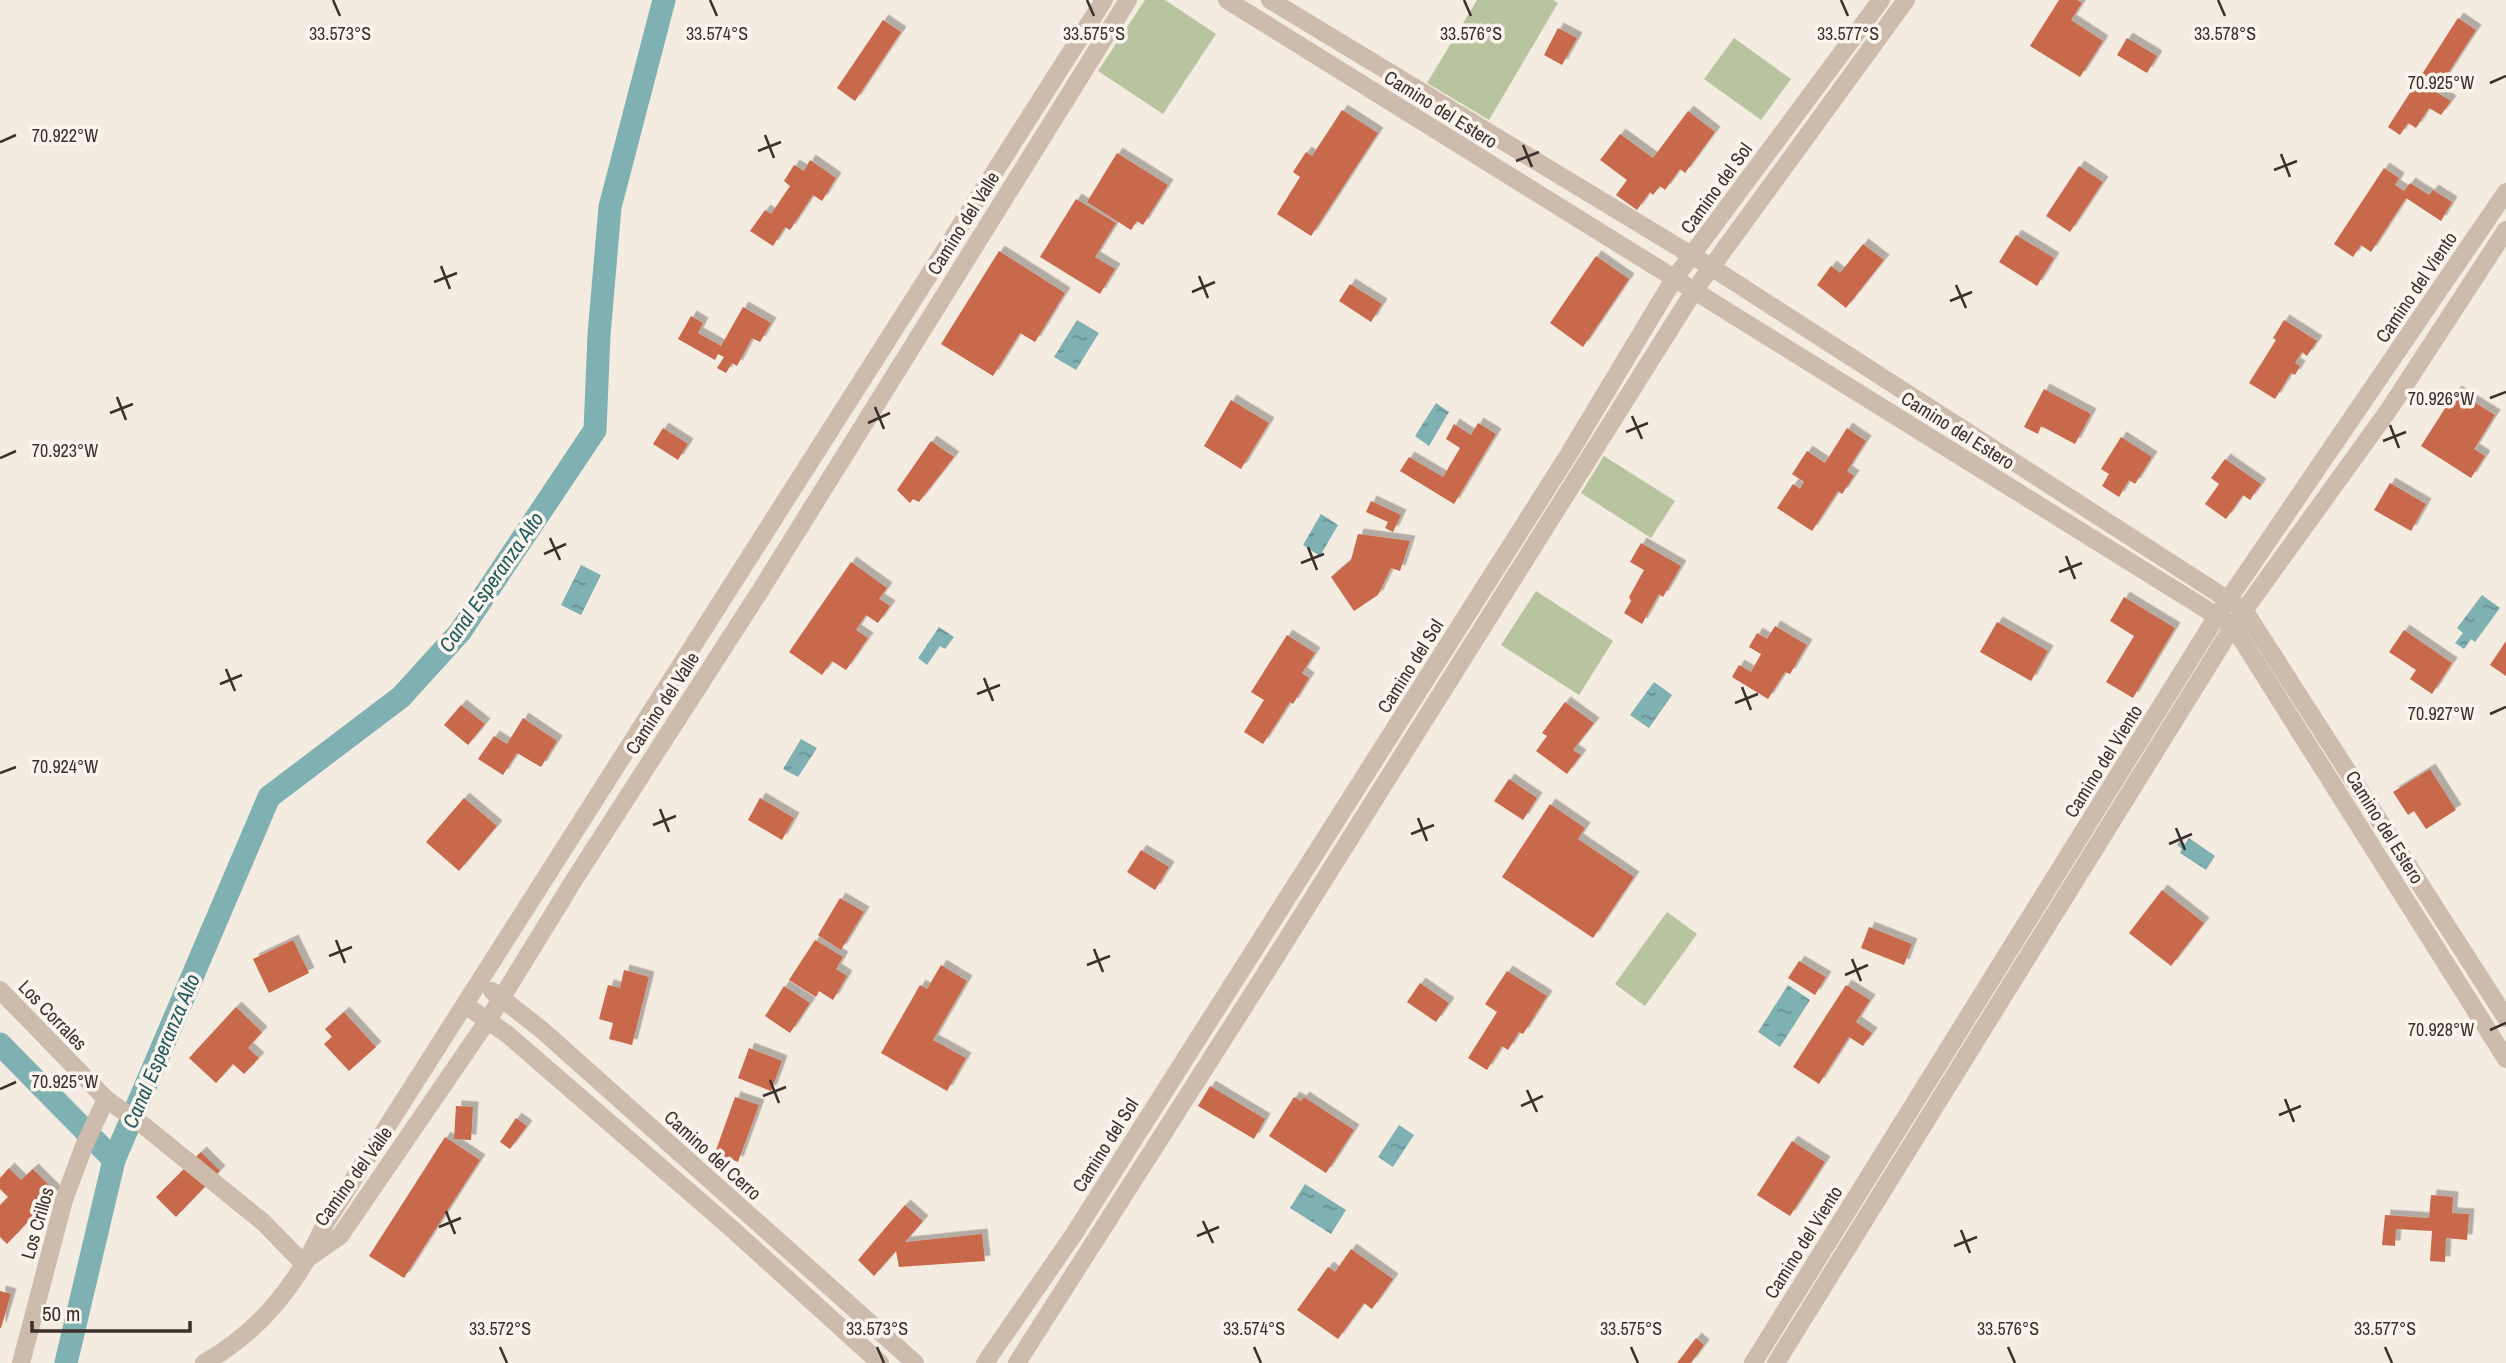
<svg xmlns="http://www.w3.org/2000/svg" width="2506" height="1363" font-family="'Archivo Narrow',sans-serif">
<defs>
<pattern id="water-ripples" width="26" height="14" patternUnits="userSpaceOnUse" patternTransform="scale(1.75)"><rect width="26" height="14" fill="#7fb0b2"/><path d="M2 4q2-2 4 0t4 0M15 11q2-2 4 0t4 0" fill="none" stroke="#699091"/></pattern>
<filter id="shadow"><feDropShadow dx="5.5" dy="-5.5" stdDeviation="0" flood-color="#0004"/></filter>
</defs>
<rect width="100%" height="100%" fill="#f4ebe1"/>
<g fill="#b8c4a0">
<path d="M 1145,0 L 1165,0 L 1216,34 L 1163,114 L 1098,71 Z"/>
<path d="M 1477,0 L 1553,0 L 1558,3 L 1489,120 L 1427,83 Z"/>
<path d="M 1734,38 L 1791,79 L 1761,120 L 1704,79 Z"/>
<path d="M 1604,456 L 1675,501 L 1651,538 L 1581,493 Z"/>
<path d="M 1536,591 L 1613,641 L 1579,695 L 1501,645 Z"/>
<path d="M 1667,912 L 1697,934 L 1645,1006 L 1615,984 Z"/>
</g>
<g fill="url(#water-ripples)">
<path d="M 1077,320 L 1099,333 L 1076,370 L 1054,357 Z"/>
<path d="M 1436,403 L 1449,412 L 1429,446 L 1415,436 Z"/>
<path d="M 1321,514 L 1338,525 L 1320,556 L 1303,545 Z"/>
<path d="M 581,565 L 601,575 L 581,615 L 561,605 Z"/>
<path d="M 2482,595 L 2500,608 L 2475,642 L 2471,639 L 2464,649 L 2455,643 L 2463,633 L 2457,628 Z"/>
<path d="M 939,627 L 954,637 L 945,649 L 940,646 L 927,665 L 918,658 Z"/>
<path d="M 1654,682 L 1672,695 L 1649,728 L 1630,715 Z"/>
<path d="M 801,739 L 817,748 L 798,777 L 783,769 Z"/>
<path d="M 2189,838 L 2215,856 L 2206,870 L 2180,853 L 2182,849 L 2177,845 L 2180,841 L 2185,844 Z"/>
<path d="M 1788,985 L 1810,1000 L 1780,1047 L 1758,1032 Z"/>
<path d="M 1399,1125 L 1414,1135 L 1393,1167 L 1378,1157 Z"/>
<path d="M 1305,1184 L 1346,1210 L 1331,1234 L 1290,1208 Z"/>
</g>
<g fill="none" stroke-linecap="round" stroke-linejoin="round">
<g stroke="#7fb0b2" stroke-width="23">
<path d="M 0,1044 L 114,1160"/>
<path d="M 66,1363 L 114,1160 L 269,797 L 401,697 L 460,632 L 595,430 L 599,335 L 610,207 L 664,0"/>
</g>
</g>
<g fill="#c8694b" filter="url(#shadow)">
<path d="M 2059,0 L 2077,0 L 2082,3 L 2071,20 L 2103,41 L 2080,77 L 2030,46 Z"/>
<path d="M 2458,18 L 2476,30 L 2436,92 L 2451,101 L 2441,115 L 2429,108 L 2416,128 L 2408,123 L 2400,135 L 2388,127 Z"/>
<path d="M 883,20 L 901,32 L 855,101 L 837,88 Z"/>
<path d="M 1558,28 L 1577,38 L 1562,65 L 1544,55 Z"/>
<path d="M 2127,38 L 2157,56 L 2147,73 L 2117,55 Z"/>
<path d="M 1342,110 L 1378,133 L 1311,236 L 1277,214 L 1300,177 L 1293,172 L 1306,152 L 1312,156 Z"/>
<path d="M 1688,111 L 1715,132 L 1685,173 L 1680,169 L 1665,190 L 1660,186 L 1653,195 L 1650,192 L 1637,210 L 1616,195 L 1627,180 L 1600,160 L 1620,134 L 1653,158 Z"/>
<path d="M 1117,153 L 1168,185 L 1143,225 L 1137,221 L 1131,230 L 1087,202 Z"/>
<path d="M 810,160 L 836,178 L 822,201 L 813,195 L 790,230 L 785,227 L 773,246 L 750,231 L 765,210 L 771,214 L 790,186 L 784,181 L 794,165 L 804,171 Z"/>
<path d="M 2079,166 L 2103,182 L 2070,232 L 2046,216 Z"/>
<path d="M 2384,168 L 2399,178 L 2395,185 L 2404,191 L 2410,183 L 2429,195 L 2433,190 L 2452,202 L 2441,221 L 2406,198 L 2371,252 L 2361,245 L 2353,257 L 2334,244 Z"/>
<path d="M 1076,199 L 1116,223 L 1095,257 L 1115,269 L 1100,294 L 1040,257 Z"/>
<path d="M 2016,235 L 2054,258 L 2037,286 L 1999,262 Z"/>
<path d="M 1863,244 L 1884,260 L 1846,308 L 1817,285 L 1831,266 L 1840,273 Z"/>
<path d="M 999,251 L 1065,293 L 1035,342 L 1020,333 L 993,376 L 941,344 Z"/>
<path d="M 1596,256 L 1629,279 L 1583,347 L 1550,323 Z"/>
<path d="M 1350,284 L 1382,304 L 1371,322 L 1339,301 Z"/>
<path d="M 743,307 L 771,323 L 760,342 L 752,338 L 737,366 L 732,363 L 726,373 L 717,368 L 724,357 L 718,354 L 715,360 L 678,339 L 691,316 L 703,323 L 698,333 L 721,346 Z"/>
<path d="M 2284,320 L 2317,341 L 2307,356 L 2302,352 L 2295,363 L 2300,366 L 2295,375 L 2291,373 L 2275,399 L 2249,383 L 2276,340 L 2273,338 Z"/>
<path d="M 2044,389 L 2091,414 L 2075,444 L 2041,426 L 2038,434 L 2024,427 Z"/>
<path d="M 2456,391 L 2495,415 L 2474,449 L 2485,456 L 2471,478 L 2421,446 Z"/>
<path d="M 1231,400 L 1269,423 L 1241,469 L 1204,446 Z"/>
<path d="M 1478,423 L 1496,434 L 1454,504 L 1400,471 L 1409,457 L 1443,477 L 1460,448 L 1446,439 L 1454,424 L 1471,435 Z"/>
<path d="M 663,428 L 688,444 L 678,460 L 653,444 Z"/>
<path d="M 1847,428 L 1866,441 L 1847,471 L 1854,476 L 1842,494 L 1838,491 L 1812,531 L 1777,508 L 1793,484 L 1800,489 L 1804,482 L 1792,474 L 1807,451 L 1825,463 Z"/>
<path d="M 2121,437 L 2152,457 L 2135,484 L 2129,480 L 2119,497 L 2102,486 L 2109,474 L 2101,469 Z"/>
<path d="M 931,441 L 954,457 L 919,502 L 913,499 L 910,503 L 897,490 Z"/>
<path d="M 2225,459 L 2261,484 L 2250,500 L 2243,495 L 2226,519 L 2205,504 L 2219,484 L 2211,478 Z"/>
<path d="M 2390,483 L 2426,504 L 2411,531 L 2374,510 Z"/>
<path d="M 1371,501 L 1401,515 L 1393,532 L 1385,528 L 1388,522 L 1366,512 Z"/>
<path d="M 1358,534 L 1410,541 L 1400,571 L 1391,568 L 1378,595 L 1354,611 L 1331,577 L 1351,560 Z"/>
<path d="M 1641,543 L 1681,566 L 1663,597 L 1659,594 L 1642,624 L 1624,613 L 1631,601 L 1629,597 L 1644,570 L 1630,562 Z"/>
<path d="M 851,562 L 887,588 L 879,599 L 890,606 L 878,623 L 866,615 L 856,630 L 868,638 L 846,670 L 832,661 L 822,675 L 789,652 Z"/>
<path d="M 2124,597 L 2175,628 L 2133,698 L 2106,682 L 2134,636 L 2110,621 Z"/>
<path d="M 1997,622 L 2048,651 L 2031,681 L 1980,652 Z"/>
<path d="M 1775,626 L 1807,645 L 1790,674 L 1785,672 L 1768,699 L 1732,677 L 1739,665 L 1751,672 L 1761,654 L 1749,647 L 1757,633 L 1767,639 Z"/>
<path d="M 2404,630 L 2452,663 L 2432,694 L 2410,679 L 2416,670 L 2389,652 Z"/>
<path d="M 1287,635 L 1315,653 L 1302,673 L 1309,678 L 1293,704 L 1290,702 L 1263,744 L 1244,732 L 1264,700 L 1251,692 Z"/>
<path d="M 2506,641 L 2506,676 L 2490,665 Z"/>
<path d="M 1565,702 L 1594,723 L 1573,750 L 1581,755 L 1567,774 L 1536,751 L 1547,736 L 1542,733 Z"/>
<path d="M 461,705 L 485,724 L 468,745 L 444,725 Z"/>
<path d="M 523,718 L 557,741 L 541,767 L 517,753 L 503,775 L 478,759 L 494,736 L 507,744 Z"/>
<path d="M 2430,769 L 2456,810 L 2426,829 L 2414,811 L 2408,815 L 2393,792 Z"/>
<path d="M 1509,779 L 1537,798 L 1523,820 L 1494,801 Z"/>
<path d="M 464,798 L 497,826 L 459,871 L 426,842 Z"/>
<path d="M 760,798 L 794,818 L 782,840 L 748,820 Z"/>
<path d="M 1550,804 L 1585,828 L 1578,839 L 1634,877 L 1593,938 L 1502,877 Z"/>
<path d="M 1141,850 L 1169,867 L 1155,890 L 1127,872 Z"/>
<path d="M 2162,890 L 2204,923 L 2171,966 L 2129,933 Z"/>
<path d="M 840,898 L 864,912 L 841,950 L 818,935 Z"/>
<path d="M 1869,927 L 1912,944 L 1904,965 L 1861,948 Z"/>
<path d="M 293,940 L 309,973 L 269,993 L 253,959 Z"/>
<path d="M 815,940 L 843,957 L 836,969 L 847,976 L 833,1000 L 819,991 L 816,997 L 789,980 Z"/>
<path d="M 1799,961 L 1826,977 L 1815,995 L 1788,978 Z"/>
<path d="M 941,965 L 967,981 L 933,1040 L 966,1058 L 947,1091 L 881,1053 L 920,985 L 927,989 Z"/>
<path d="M 624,970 L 649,977 L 632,1045 L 609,1039 L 613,1023 L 599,1019 L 608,985 L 620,988 Z"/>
<path d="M 1507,971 L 1547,996 L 1523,1034 L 1519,1032 L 1508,1050 L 1502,1046 L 1487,1070 L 1468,1058 L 1497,1012 L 1485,1004 Z"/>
<path d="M 1420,983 L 1449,1003 L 1436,1022 L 1407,1002 Z"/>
<path d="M 1846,985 L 1870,1000 L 1856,1022 L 1872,1033 L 1863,1046 L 1849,1037 L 1819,1084 L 1793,1067 Z"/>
<path d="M 784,986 L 810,1003 L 790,1033 L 765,1016 Z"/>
<path d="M 236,1007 L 262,1032 L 248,1048 L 259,1058 L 244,1074 L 233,1064 L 216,1083 L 189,1058 Z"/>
<path d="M 344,1012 L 376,1047 L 349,1071 L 324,1044 L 332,1037 L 325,1029 Z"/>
<path d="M 749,1048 L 782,1061 L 771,1091 L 738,1078 Z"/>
<path d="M 1210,1086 L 1265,1119 L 1254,1139 L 1198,1106 Z"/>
<path d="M 735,1097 L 759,1105 L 738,1162 L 715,1153 Z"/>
<path d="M 1294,1097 L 1301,1101 L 1304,1097 L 1354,1130 L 1326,1173 L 1269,1136 Z"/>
<path d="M 456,1106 L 473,1107 L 471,1140 L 454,1139 Z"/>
<path d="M 516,1118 L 527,1126 L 510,1149 L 500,1142 Z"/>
<path d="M 445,1137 L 480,1160 L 404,1278 L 369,1256 Z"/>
<path d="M 1792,1141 L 1825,1162 L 1790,1216 L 1757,1195 Z"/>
<path d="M 201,1152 L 220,1171 L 176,1217 L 156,1197 Z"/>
<path d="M 9,1168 L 21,1180 L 33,1169 L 56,1192 L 7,1244 L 0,1237 L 0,1205 L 8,1197 L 0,1189 L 0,1178 Z"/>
<path d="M 2431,1195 L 2453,1197 L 2452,1213 L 2469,1214 L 2467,1240 L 2446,1238 L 2445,1262 L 2430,1261 L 2432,1231 L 2396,1229 L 2395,1246 L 2382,1245 L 2385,1215 L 2429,1218 Z"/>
<path d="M 905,1205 L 923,1221 L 905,1242 L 982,1234 L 985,1261 L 899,1267 L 896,1251 L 874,1276 L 858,1260 Z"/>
<path d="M 1351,1249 L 1393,1279 L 1372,1309 L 1364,1303 L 1338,1339 L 1297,1310 L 1328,1267 L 1335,1272 Z"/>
<path d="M 0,1291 L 11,1294 L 1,1328 L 0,1328 Z"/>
<path d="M 1696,1338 L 1704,1345 L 1691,1363 L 1677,1363 Z"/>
</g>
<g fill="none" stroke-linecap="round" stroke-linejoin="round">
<g stroke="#cdbbac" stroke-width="18">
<path d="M 1227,0 L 2233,626 L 2506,1059"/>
<path d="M 1270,0 L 1711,267 L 2244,610 L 2506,1018"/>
<path d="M 0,990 L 106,1099 L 143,1125 L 263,1222 L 304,1264"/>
<path d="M 492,991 L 542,1030 L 915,1363"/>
<path d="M 465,1005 L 507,1034 L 731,1228 L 880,1363"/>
<path d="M 310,1257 L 340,1236 L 488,1020 L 574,880 L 762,588 L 1128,0"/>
<path d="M 21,1363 L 64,1200 L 84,1146 L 106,1099"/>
<path d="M 204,1363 C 261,1331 298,1283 325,1224 L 1104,0"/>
<path d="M 985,1363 L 1074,1234 L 1567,457 L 1674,279 L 1881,0"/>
<path d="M 1017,1363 L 1258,985 L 1694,291 L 1906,0"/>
<path d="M 1753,1363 L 2217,616 L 2506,192"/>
<path d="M 1776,1363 L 2233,626 L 2388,411 L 2506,230"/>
</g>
</g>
<path fill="none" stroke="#3b302b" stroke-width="2.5" d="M 333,0 L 340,16M 710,0 L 717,16M 1087,0 L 1094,16M 1464,0 L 1471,16M 1841,0 L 1848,16M 2218,0 L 2225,16M 2490,83 L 2506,76M 765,135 L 774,158M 0,142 L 16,135M 1523,145 L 1532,167M 758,151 L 781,142M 2281,154 L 2290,177M 1516,161 L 1539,152M 2274,170 L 2297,161M 441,266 L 450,289M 1199,276 L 1208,298M 434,282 L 457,273M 1956,285 L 1966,308M 1192,292 L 1215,282M 1950,301 L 1972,292M 117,397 L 126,420M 2490,398 L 2506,392M 875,407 L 884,429M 110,413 L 133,404M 1632,416 L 1642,439M 868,423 L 890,413M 2390,425 L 2399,448M 1626,432 L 1648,423M 2383,441 L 2406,432M 0,458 L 16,451M 550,538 L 560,560M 1308,547 L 1317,570M 544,554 L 566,544M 2066,556 L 2075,579M 1301,563 L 1324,554M 2059,572 L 2082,563M 226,669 L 235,691M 984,678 L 993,701M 220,684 L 242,675M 1742,687 L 1751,710M 977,694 L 1000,685M 1735,703 L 1758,694M 2490,714 L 2506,707M 0,773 L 16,767M 660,809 L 669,832M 1418,818 L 1427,841M 653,825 L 676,816M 2176,828 L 2185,850M 1411,834 L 1434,825M 2169,844 L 2192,834M 336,940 L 345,963M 1094,949 L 1103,972M 329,956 L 352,947M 1852,959 L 1861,981M 1087,965 L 1110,956M 1845,975 L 1868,965M 2490,1030 L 2506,1023M 770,1080 L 779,1103M 0,1089 L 16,1082M 1527,1090 L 1537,1112M 763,1096 L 786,1087M 2285,1099 L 2294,1122M 1521,1106 L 1543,1096M 2279,1115 L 2301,1106M 446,1211 L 455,1234M 1203,1221 L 1213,1243M 439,1227 L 461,1218M 1961,1230 L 1970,1253M 1197,1236 L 1219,1227M 1954,1246 L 1977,1237M 500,1347 L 507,1363M 877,1347 L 884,1363M 1254,1347 L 1261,1363M 1631,1347 L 1638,1363M 2008,1347 L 2015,1363M 2385,1347 L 2392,1363"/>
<g text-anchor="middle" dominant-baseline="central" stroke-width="7" stroke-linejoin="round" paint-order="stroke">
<g font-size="19" fill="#3b302b" stroke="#fbf5ee">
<text transform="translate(1441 109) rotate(32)">Camino del Estero</text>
<text transform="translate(1716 188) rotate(-54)">Camino del Sol</text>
<text transform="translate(963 223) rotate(-58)">Camino del Valle</text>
<text transform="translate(2416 287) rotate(-56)">Camino del Viento</text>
<text transform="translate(1958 430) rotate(32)">Camino del Estero</text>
<text transform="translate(1410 666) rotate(-58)">Camino del Sol</text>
<text transform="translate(662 703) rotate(-57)">Camino del Valle</text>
<text transform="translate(2103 761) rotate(-58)">Camino del Viento</text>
<text transform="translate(2385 827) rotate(58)">Camino del Estero</text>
<text transform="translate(53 1015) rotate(46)">Los Corrales</text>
<text transform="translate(1105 1145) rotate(-58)">Camino del Sol</text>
<text transform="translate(713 1155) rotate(42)">Camino del Cerro</text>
<text transform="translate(353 1176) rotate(-54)">Camino del Valle</text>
<text transform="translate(37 1223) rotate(-74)">Los Crillos</text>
<text transform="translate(1803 1242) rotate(-58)">Camino del Viento</text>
</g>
<g font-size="21" font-style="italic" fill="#1f5a5e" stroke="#fbf5ee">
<text transform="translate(491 582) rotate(-55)">Canal Esperanza Alto</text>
<text transform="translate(161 1051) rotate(-67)">Canal Esperanza Alto</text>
</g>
</g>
<g font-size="18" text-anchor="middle" fill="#3b302b" stroke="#fbf5ee" stroke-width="7" stroke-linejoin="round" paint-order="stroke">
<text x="2225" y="40">33.578°S</text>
<text x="340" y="40">33.573°S</text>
<text x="717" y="40">33.574°S</text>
<text x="1094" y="40">33.575°S</text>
<text x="1471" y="40">33.576°S</text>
<text x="1848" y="40">33.577°S</text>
<text x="2441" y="89">70.925°W</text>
<text x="65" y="142">70.922°W</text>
<text x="2441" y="405">70.926°W</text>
<text x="65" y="457">70.923°W</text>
<text x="2441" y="720">70.927°W</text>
<text x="65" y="773">70.924°W</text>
<text x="2441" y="1036">70.928°W</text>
<text x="65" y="1088">70.925°W</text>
<text x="500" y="1335">33.572°S</text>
<text x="877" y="1335">33.573°S</text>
<text x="1254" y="1335">33.574°S</text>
<text x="1631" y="1335">33.575°S</text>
<text x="2008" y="1335">33.576°S</text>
<text x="2385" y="1335">33.577°S</text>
</g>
<path d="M32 1321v10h158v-10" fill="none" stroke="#3b302b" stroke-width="3.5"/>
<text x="42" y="1321" font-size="21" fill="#3b302b" stroke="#fbf5ee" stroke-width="5" paint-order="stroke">50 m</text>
</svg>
